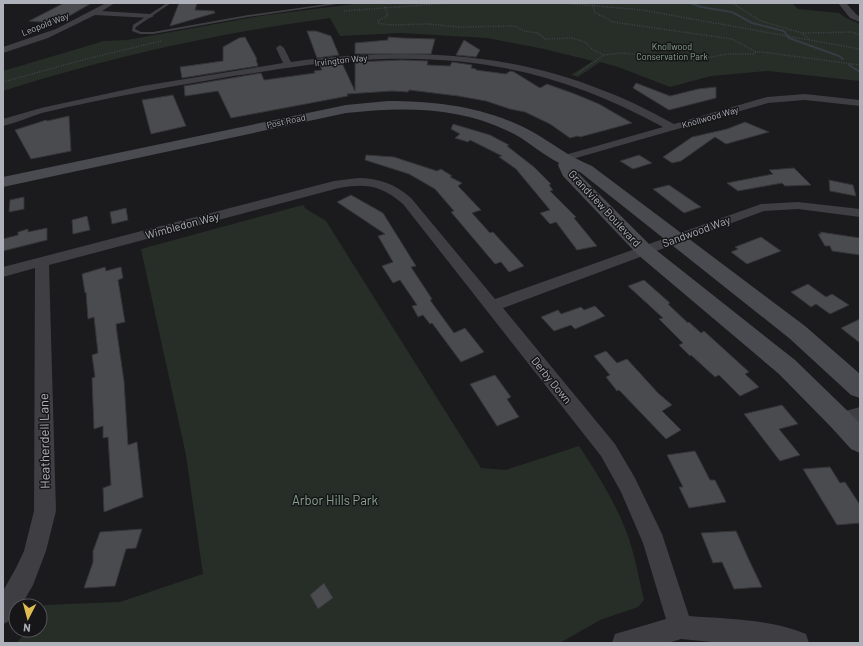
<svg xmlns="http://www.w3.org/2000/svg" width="863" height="646" font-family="Barlow,sans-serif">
<rect width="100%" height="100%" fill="#1b1b1d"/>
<g fill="#272e28">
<path d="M 362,3 L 792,3 L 798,9 L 839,13 L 846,18 L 860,24 L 860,81 L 768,71 L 711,76 L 670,87 L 618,67 L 600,62 L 578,77 L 571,75 L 593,61 L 544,49 L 487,38 L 401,33 L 340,36 L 330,18 C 218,33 110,57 3,91 L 3,71 L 104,41 L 127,40 L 260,16 Z"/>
<path d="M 303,205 L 306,209 L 326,221 L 481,468 L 506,470 L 579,446 C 595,470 610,494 622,521 C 633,545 638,574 644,600 L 638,607 L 600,620 L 560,643 L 17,643 L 27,630 L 40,630 L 40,612 L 44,605 L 120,602 L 203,574 L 186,455 L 141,249 Z"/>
</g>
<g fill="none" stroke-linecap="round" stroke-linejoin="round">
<g stroke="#363c43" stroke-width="2">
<path d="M 690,3 L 701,7 L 732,12 L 752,23 L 784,31 L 789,38 L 839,56 L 843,59"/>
<path d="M 849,65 L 860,72"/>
</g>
</g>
<g fill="#4a4b4e" stroke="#353538">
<path d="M 64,3 L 90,4 L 57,23 L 29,21 Z"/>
<path d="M 179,3 L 197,3 L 195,10 L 214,11 L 215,13 L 170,26 Z"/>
<path d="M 307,31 L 316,31 L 331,36 L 339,55 L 317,58 Z"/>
<path d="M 245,37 L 257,59 L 256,59 L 258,66 L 182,78 L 180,67 L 223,61 L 223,47 L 239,38 Z"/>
<path d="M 388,37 L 402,38 L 435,39 L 431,54 L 355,54 L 355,43 L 388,40 Z"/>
<path d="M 464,40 L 480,50 L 476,57 L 456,55 Z"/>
<path d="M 402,60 L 428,61 L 427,65 L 450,66 L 452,62 L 472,65 L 471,68 L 476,69 L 476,70 L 506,74 L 510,71 L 514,72 L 540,88 L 547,84 L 575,94 L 599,104 L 632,123 L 580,137 L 578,136 L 570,138 L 550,124 L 525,112 L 510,109 L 486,101 L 458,96 L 409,90 L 408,92 L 392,91 L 347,94 L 348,96 L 231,118 L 218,91 L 185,96 L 184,86 L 261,73 L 264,80 L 315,73 L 314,71 L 322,70 L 320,65 L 342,63 L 355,91 L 355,62 Z"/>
<path d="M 636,83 L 670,96 L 698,89 L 716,87 L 716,98 L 669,110 L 633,88 Z"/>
<path d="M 173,95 L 186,126 L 151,134 L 142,100 Z"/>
<path d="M 69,116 L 71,151 L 31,159 L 15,130 L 46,120 L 47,121 Z"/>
<path d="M 745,122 L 769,132 L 726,144 L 715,137 L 681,161 L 672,163 L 663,157 L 692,137 L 727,129 Z"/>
<path d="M 453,124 L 490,135 L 509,145 L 507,146 L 534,167 L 551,184 L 549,185 L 553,190 L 550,191 L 576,217 L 574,218 L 597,246 L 577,250 L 556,222 L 550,224 L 540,213 L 550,210 L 516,169 L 499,157 L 502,156 L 470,140 L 468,142 L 455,138 L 460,134 L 451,129 Z"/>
<path d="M 366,155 L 394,157 L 437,171 L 441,169 L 452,176 L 450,177 L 462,183 L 458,186 L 481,210 L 472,213 L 490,233 L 493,232 L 524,266 L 509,272 L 501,262 L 495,264 L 451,212 L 454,211 L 435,189 L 409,174 L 365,160 Z"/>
<path d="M 639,155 L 652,163 L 633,169 L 620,161 Z"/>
<path d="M 794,168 L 811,185 L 785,186 L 782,183 L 738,191 L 727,183 L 773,174 L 769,170 Z"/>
<path d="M 829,180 L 853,185 L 856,196 L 830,191 Z"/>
<path d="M 669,185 L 701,207 L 684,213 L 653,189 Z"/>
<path d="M 351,195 L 383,213 L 416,266 L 411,267 L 432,299 L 430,300 L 454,333 L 465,328 L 484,352 L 461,362 L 432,323 L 430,324 L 423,315 L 418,317 L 412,306 L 417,305 L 400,280 L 393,283 L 382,266 L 393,262 L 378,236 L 385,234 L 337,202 Z"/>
<path d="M 24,197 L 24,209 L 9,212 L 10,200 Z"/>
<path d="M 126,208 L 128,220 L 112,224 L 110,212 Z"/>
<path d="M 87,216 L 90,230 L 73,234 L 72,220 Z"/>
<path d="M 47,228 L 47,240 L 3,251 L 3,239 L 18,235 L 18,232 L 28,229 L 28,232 Z"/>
<path d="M 820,232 L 860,238 L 860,255 L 832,251 L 830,246 L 825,246 L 818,234 L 821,234 Z"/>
<path d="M 761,237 L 781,251 L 747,264 L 731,252 L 738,249 L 735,247 Z"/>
<path d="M 105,267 L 106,271 L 121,267 L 123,278 L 118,280 L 125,322 L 116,324 L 117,333 L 124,381 L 128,445 L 137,442 L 143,497 L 104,512 L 103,488 L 111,485 L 108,437 L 103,438 L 103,426 L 94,429 L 92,378 L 95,377 L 92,355 L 98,353 L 94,317 L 88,319 L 86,292 L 85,293 L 82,274 Z"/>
<path d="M 644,280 L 670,303 L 668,304 L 688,323 L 689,322 L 701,333 L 704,331 L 749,372 L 745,374 L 759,387 L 740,396 L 719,375 L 715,377 L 691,355 L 690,356 L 679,345 L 683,343 L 659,319 L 663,318 L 628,286 Z"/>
<path d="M 808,284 L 826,297 L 832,294 L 849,305 L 830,314 L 816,304 L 811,307 L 791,292 Z"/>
<path d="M 595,306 L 605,316 L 575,329 L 571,325 L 554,331 L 541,317 L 558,310 L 561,314 L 581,307 L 584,310 Z"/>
<path d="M 860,319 L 860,343 L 841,328 Z"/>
<path d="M 606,351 L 617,363 L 627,359 L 658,393 L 672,405 L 662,411 L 681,430 L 666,439 L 619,390 L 617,391 L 606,377 L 610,375 L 594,356 Z"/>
<path d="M 495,375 L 511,397 L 507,399 L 519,417 L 497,426 L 470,384 Z"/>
<path d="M 782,405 L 798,424 L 779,429 L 800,455 L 780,461 L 744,414 Z"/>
<path d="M 695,451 L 710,480 L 715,480 L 726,502 L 689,508 L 679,487 L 683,487 L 667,455 Z"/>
<path d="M 830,467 L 840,483 L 845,482 L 860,505 L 860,523 L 837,525 L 803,469 Z"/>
<path d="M 142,529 L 136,548 L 126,549 L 115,586 L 84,588 L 93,562 L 93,551 L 100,532 Z"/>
<path d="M 736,531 L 749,560 L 762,587 L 734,589 L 722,562 L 713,563 L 701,533 Z"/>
<path d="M 324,583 L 333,598 L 318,609 L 310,595 Z"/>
</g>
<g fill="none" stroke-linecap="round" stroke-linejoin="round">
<g stroke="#424348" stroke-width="1.5" stroke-dasharray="1 1.5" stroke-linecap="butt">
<path d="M 562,3 L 642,10 L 860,49"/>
<path d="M 732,3 L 761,21 L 802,33 L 810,40"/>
<path d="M 594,5 L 594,12 L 613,22 L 732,39 L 756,52"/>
<path d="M 385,7 L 388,15 L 378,21 L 378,23 L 390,25 L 428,24 L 460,27 L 515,26 L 524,31 L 538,33 L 545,39 L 572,38 L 585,42 L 592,49 L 604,55 L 622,53 L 653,56 L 675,56 L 690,61 L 727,54 L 754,54 L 756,52 L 762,52 L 860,65"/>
<path d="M 344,11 L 452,3"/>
<path d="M 803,33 L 852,32 L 860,35"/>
<path d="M 577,74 L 604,55"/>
<path d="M 3,82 L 86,59 L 161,41"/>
</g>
<path fill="#3e3e43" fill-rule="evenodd" d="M 167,3 L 171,3 L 136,27 L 135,29 L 141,32 L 153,32 L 248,15 L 334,3 L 344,3 L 248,17 L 153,34 L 140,34 L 132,31 L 133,25 Z"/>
<g fill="#3e3e43" fill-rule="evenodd">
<path d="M 106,3 L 115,3 L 102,11 L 150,14 L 154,16 L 150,18 L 95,15 L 48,38 L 3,53 L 3,47 L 56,29 Z"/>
<path d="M 838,3 L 846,3 L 856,14 L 860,17 L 860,22 L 850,18 Z"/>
<path d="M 280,45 L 284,48 L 291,62 C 396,48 503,50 602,90 C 627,99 650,111 674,124 L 767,97 L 805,94 L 860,100 L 860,106 L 805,100 L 768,103 L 562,162 L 558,161 L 556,159 L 558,157 L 663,127 C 564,73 474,53 361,60 C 318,62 276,70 233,76 C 169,87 105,98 42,113 C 29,117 16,123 3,126 L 3,119 L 41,108 L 142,86 L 283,63 L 276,48 Z"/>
<path d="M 358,178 C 379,178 395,184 411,198 L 495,299 L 761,204 L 798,202 L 860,209 L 860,217 L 798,209 L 764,211 L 503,308 L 615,444 L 635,478 L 662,534 L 689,616 C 728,619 770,619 806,634 L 809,643 L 722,643 L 681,639 L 668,643 L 612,643 L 615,634 L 666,619 L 643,543 L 621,492 L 601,456 L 403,204 C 381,185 366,183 339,188 L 49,265 L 56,511 L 46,551 L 33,585 L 21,606 L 16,606 C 16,617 13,620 3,624 L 3,591 L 16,568 L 24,551 L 34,511 L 35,268 L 3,277 L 3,267 L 334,181 Z"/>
<path d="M 860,407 L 860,423 L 841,428 L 834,426 L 832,420 L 834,414 Z"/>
</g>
<path fill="#4a4b51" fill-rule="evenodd" d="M 388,101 C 437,101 486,107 531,131 C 553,143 567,156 592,166 L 805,326 L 860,374 L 860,398 L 851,395 L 789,338 L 580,172 L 576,171 L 651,246 L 795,360 L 860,423 L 860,453 L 851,449 L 832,428 L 779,374 L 637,254 L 563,176 L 558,165 L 559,163 C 541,154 526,139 508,131 C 457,106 400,107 346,113 L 3,187 L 3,177 L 346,105 Z"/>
</g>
<g text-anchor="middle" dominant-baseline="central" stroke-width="3" stroke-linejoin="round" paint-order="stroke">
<g font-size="9" fill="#afb1ba" stroke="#161618">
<text transform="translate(45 24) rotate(-21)">Leopold Way</text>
<text transform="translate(341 60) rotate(-6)">Irvington Way</text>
<text transform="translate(710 117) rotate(-16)">Knollwood Way</text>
<text transform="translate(286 121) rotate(-12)">Post Road</text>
</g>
<g font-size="9" fill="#88a38c" stroke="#161618">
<text x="672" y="46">Knollwood<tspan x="672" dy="10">Conservation Park</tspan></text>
</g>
<g font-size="11" fill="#afb1ba" stroke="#161618">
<text transform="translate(605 208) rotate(47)">Grandview Boulevard</text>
<text transform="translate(182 225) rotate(-15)">Wimbledon Way</text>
<text transform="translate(696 231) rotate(-20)">Sandwood Way</text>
<text transform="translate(552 380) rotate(51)">Derby Down</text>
</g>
<g font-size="13" fill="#afb1ba" stroke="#161618">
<text transform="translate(44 441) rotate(-91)">Heatherdell Lane</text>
</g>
<g font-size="13" fill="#88a38c" stroke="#161618">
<text x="335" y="500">Arbor Hills Park</text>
</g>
</g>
<rect width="863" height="646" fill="none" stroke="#afb1ba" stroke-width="8"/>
<g transform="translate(28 618) rotate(186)"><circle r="19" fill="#161618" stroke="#535459"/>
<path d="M0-3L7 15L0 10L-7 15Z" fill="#dfbb51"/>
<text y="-6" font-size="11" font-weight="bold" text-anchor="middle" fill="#afb1ba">N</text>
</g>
</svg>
